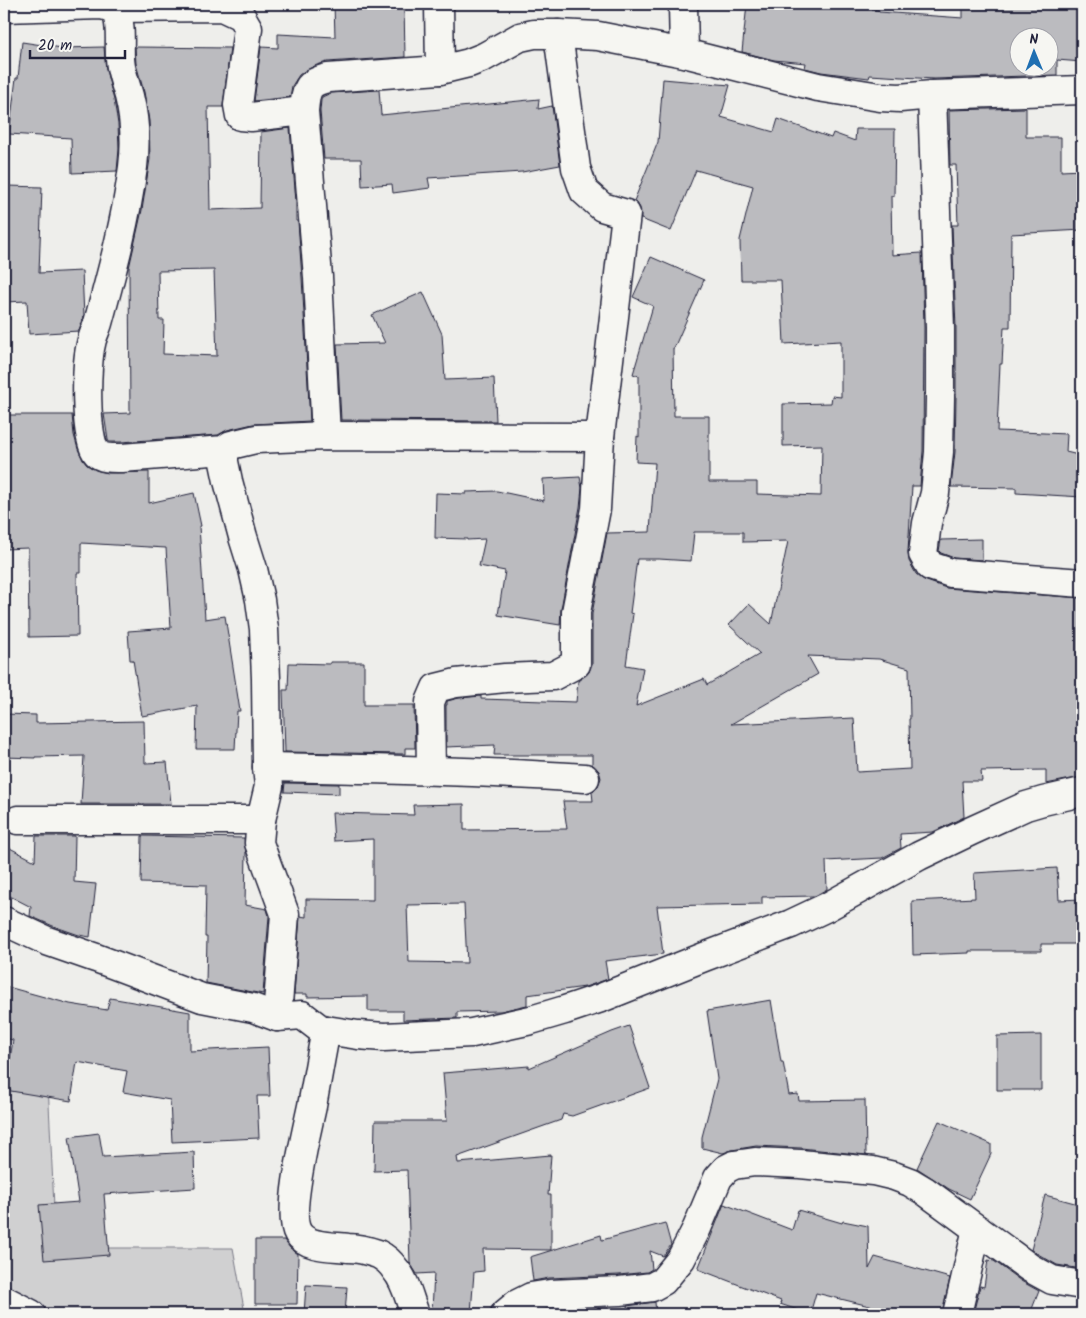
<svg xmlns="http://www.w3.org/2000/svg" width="1086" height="1318" font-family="Kalam,sans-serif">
<rect width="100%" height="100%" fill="#eeeeeb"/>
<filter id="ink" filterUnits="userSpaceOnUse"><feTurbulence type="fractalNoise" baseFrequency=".02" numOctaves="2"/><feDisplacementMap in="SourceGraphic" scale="10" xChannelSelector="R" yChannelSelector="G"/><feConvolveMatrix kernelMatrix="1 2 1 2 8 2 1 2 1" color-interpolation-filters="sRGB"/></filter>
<g filter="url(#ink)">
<path fill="#d0d0d1" stroke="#797986" d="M 4,1081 L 48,1084 L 56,1248 L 233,1248 L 245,1314 L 4,1314 Z"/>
<g fill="#bbbbbf" stroke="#22223b" fill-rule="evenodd">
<path d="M 334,4 L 404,4 L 405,57 L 327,62 L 317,65 L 306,70 L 299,75 L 292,86 L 290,97 L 254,101 L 261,47 L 278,48 L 278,34 L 335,37 Z"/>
<path d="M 747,4 L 829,4 L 879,10 L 879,12 L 963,18 L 963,4 L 1082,4 L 1082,62 L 1057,60 L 1057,75 L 934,79 L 870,75 L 869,78 L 821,72 L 805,68 L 806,63 L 774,60 L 742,52 ZM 1018,38 L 1048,38 L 1048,68 L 1018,68 Z"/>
<path d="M 22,42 L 62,48 L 104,47 L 106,70 L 114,100 L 118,124 L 119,149 L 117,171 L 72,173 L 71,138 L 9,134 L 16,78 L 18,78 Z"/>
<path d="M 135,47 L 230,48 L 223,107 L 208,107 L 210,210 L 260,208 L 261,132 L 290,128 L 296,202 L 296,221 L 298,221 L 302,278 L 310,421 L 253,424 L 227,430 L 218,435 L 121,442 L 109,442 L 108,440 L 104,414 L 130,413 L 129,268 L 142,210 L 150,159 L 149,121 L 144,92 L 136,64 ZM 214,270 L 217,356 L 163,354 L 164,320 L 159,320 L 158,271 Z"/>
<path d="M 663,79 L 730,85 L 721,117 L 774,132 L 778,119 L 831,138 L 833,133 L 855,141 L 856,129 L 895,129 L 894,196 L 891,196 L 892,255 L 922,253 L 924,328 L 923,451 L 920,486 L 912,486 L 908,552 L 909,561 L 916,574 L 924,580 L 946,588 L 1082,598 L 1080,672 L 1082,672 L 1082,754 L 1081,754 L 1081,777 L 1046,784 L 1046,770 L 981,771 L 982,781 L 962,781 L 964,817 L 933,832 L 900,834 L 901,848 L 882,858 L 826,861 L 827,889 L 820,893 L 815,896 L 762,897 L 762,904 L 657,906 L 663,954 L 605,961 L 608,979 L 585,987 L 527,995 L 527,1005 L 501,1011 L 457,1012 L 457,1018 L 403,1020 L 403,1011 L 368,1011 L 368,996 L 307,997 L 307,994 L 294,994 L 300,916 L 306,917 L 306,899 L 373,900 L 373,839 L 334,841 L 332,813 L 414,815 L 413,805 L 464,804 L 464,830 L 567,829 L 563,801 L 593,801 L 592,792 L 598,786 L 601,778 L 599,771 L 592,764 L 592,755 L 494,755 L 495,745 L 446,747 L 446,705 L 447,705 L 447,701 L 459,698 L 481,696 L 481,699 L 576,702 L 578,681 L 589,672 L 592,664 L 592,614 L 607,533 L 650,532 L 655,463 L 636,462 L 637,436 L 639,437 L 639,376 L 633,374 L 653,306 L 633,297 L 651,257 L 704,280 L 674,348 L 673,348 L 674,416 L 709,416 L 709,482 L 757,482 L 757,494 L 821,496 L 822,445 L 783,446 L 783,404 L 831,403 L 832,396 L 841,397 L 841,341 L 784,344 L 781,280 L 741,280 L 740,240 L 753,186 L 696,170 L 671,231 L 641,219 L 640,208 L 637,203 L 634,201 L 658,142 ZM 694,532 L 743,532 L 743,542 L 788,541 L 771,624 L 749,604 L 729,625 L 760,654 L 707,685 L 704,679 L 636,706 L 643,668 L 626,665 L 633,614 L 630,613 L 637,559 L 659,559 L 691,561 ZM 808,656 L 879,659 L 909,668 L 910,719 L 909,719 L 910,769 L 857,772 L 854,718 L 731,724 L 818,674 ZM 464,904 L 467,963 L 409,962 L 407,905 Z"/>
<path d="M 379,90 L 381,115 L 539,99 L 538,109 L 552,106 L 560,165 L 522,172 L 428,178 L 430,188 L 393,193 L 392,184 L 362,186 L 361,159 L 324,159 L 320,111 L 321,100 L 322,97 L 331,93 Z"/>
<path d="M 1026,108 L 1026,137 L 1061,137 L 1061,171 L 1082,170 L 1082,230 L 1011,234 L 1010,327 L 1004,327 L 1002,364 L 1000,364 L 997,431 L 1067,434 L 1066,452 L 1082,456 L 1082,497 L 1016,493 L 1016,488 L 951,487 L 955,452 L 956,398 L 956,328 L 952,225 L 958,225 L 956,165 L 950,165 L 949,110 Z"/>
<path d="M 8,186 L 42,187 L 39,273 L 82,271 L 84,317 L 79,331 L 29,334 L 27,301 L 4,302 L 4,254 L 6,254 Z"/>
<path d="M 423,292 L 442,334 L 445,380 L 494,378 L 496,421 L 341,420 L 337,344 L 385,343 L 372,315 Z"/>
<path d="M 4,415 L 72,415 L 74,435 L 78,449 L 83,460 L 87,465 L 96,470 L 108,473 L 149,472 L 149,503 L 194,493 L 201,526 L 199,526 L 205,619 L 225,616 L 240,711 L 237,711 L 235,749 L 196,749 L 197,706 L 142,716 L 133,660 L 130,660 L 128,631 L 171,628 L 166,548 L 81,543 L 81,573 L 77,573 L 78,636 L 29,637 L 28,548 L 4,549 Z"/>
<path d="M 580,477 L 582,488 L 580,507 L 561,609 L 560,625 L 498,615 L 505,571 L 479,566 L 485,539 L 467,540 L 467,539 L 435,538 L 436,493 L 466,494 L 466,492 L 497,491 L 544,501 L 543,479 Z"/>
<path d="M 982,539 L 982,560 L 954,558 L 941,553 L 939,551 L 941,540 Z"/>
<path d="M 330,662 L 364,662 L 364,705 L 414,705 L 415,748 L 405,748 L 405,754 L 285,752 L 283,690 L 288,690 L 289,663 L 330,664 Z"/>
<path d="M 4,714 L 36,715 L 36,723 L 144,721 L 145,763 L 167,762 L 171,804 L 81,804 L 84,756 L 35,757 L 35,758 L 4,757 Z"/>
<path d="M 285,783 L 339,784 L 339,794 L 284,792 Z"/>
<path d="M 36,836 L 75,836 L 74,882 L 96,884 L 90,937 L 79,935 L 53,926 L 30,916 L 31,907 L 4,893 L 4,845 L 35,861 Z"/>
<path d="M 142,836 L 244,838 L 246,852 L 245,905 L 267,909 L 269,916 L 263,994 L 206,983 L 207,937 L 205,937 L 206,885 L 141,883 Z"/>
<path d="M 1057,868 L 1059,900 L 1082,899 L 1082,944 L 1041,944 L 1041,951 L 969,951 L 969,953 L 913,955 L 912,901 L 975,898 L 974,873 Z"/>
<path d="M 4,986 L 70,1004 L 107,1010 L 110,998 L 190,1012 L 190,1051 L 268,1047 L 270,1096 L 257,1096 L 259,1138 L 172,1142 L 170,1100 L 123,1092 L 127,1071 L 77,1062 L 71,1101 L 5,1090 L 13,1040 L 4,1038 Z"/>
<path d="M 771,1000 L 781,1062 L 783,1062 L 789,1095 L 798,1094 L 799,1101 L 865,1100 L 866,1155 L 801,1148 L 756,1146 L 732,1150 L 723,1153 L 702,1148 L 702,1137 L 717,1079 L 707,1011 Z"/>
<path d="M 629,1026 L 650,1088 L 572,1116 L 563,1114 L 561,1120 L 457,1157 L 458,1163 L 551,1155 L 548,1195 L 551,1195 L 551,1250 L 483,1249 L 484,1271 L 474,1272 L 471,1313 L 432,1311 L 434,1273 L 417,1274 L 410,1263 L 407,1170 L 374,1171 L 375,1121 L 447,1121 L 443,1073 L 529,1066 L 529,1068 L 612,1032 Z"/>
<path d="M 1041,1035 L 1041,1090 L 997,1090 L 997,1036 Z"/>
<path d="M 939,1121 L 991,1144 L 991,1154 L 970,1199 L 949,1189 L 917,1168 Z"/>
<path d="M 99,1133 L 103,1157 L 194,1152 L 195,1188 L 104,1194 L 109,1255 L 44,1260 L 39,1205 L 79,1202 L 69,1137 Z"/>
<path d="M 1045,1195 L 1082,1205 L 1082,1269 L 1057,1265 L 1031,1250 Z"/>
<path d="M 724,1204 L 792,1230 L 798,1210 L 842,1223 L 843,1221 L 868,1226 L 869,1269 L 875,1257 L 950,1278 L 942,1314 L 885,1314 L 886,1310 L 816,1293 L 810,1314 L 780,1304 L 781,1301 L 698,1269 Z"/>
<path d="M 665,1223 L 671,1245 L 663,1256 L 650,1251 L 652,1269 L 647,1272 L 619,1275 L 549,1278 L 533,1281 L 530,1257 L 601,1235 L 602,1240 Z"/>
<path d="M 255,1240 L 284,1240 L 290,1248 L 298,1254 L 297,1304 L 255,1304 Z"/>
<path d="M 988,1260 L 994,1261 L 1021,1281 L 1039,1291 L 1030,1314 L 973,1314 L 980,1286 L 984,1287 Z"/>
<path d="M 306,1285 L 347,1287 L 345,1314 L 304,1314 Z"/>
<path d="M 655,1302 L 656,1314 L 628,1314 L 627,1306 Z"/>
</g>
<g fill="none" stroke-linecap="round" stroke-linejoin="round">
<defs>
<g id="minor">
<path d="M 439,4 L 440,70"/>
<path d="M 683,4 L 684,53"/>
<path d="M 4,8 L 101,5 L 113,8 L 222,7 L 241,16 L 248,28 L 238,105 L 240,116 L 251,117 L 304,111"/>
<path d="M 113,8 C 115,11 117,14 118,18 C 122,33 118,51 121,67 C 123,77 126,86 129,96 C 135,120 136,143 133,167 C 126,220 112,272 98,323 C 96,330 92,337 91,344 C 86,363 84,439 97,453 C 103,459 114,458 122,458 L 224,450 L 231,445 L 256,439 L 326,436 L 600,437"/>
<path d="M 932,95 L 940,328 L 940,398 L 939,452 L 935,493 L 927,523 L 923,554 L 930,566 L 951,573 L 1082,583"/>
<path d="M 326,436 L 318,277 L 304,111 C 306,90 306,83 328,78 L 440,70 L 469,63 L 484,57 L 520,37 L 534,34 L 558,34 L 598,36 L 684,53 L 818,87 L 880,97 L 900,98 L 932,95 L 1082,90"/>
<path d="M 224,450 L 224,462 L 228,481 L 243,537 L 253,569 L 260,600 L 264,629 L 266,679 L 267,767 L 269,786 L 261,820 L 259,843 L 285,914 L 277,1017"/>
<path d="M 267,767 C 373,769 479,771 585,778"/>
<path d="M 431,770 L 430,702 L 436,688 L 456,683 L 505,678 L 553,676 L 576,664 L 576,612 L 596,509 L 600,437 L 626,214 L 602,207 L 584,191 L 576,168 L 558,34"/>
<path d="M 18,820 L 261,820"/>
<path d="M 4,921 L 47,941 L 96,958 L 202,998 L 253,1008 L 277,1017 L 302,1015 L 319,1028 L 326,1030 L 358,1035 L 384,1037 L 472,1033 L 531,1020 L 565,1010 L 601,998 L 704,957 L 791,924 L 827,907 L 919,856 L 971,831 L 1026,806 L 1043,801 L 1082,792"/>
<path d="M 326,1030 C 321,1055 317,1080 312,1106 C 307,1130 286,1214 298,1233 C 307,1248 333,1246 348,1248 C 357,1248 369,1251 378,1254 C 384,1257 391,1263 395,1269 C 406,1281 409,1299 415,1314"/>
<path d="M 4,1300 L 31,1314"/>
<path d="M 505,1314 L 517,1304 L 531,1297 L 550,1294 L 620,1291 L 652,1287 L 663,1281 L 681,1259 L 697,1228 L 718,1178 L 726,1169 L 734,1165 L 755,1162 L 800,1164 L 873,1171 L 894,1176 L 910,1182 L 925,1191 L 1030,1268 L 1052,1280 L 1082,1285"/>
<path d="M 957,1314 L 977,1229"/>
</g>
</defs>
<use href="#minor" stroke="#22223b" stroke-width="31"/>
<use href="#minor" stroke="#f6f6f2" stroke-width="28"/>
</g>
</g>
<rect width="1086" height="1318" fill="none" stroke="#f6f6f2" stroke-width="20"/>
<rect x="10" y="10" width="1066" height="1298" fill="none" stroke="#22223b" stroke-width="2" filter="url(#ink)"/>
<g transform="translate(1034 52) rotate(359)"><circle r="24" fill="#f6f6f2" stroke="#a1a1a9"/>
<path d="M0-4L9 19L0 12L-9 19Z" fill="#1f6fb2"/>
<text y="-8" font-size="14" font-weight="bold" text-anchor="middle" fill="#22223b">N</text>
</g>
<path d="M30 50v8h95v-8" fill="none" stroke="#22223b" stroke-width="2.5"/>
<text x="38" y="50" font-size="15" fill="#22223b" stroke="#f6f6f2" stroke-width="4" paint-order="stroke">20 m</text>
</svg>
